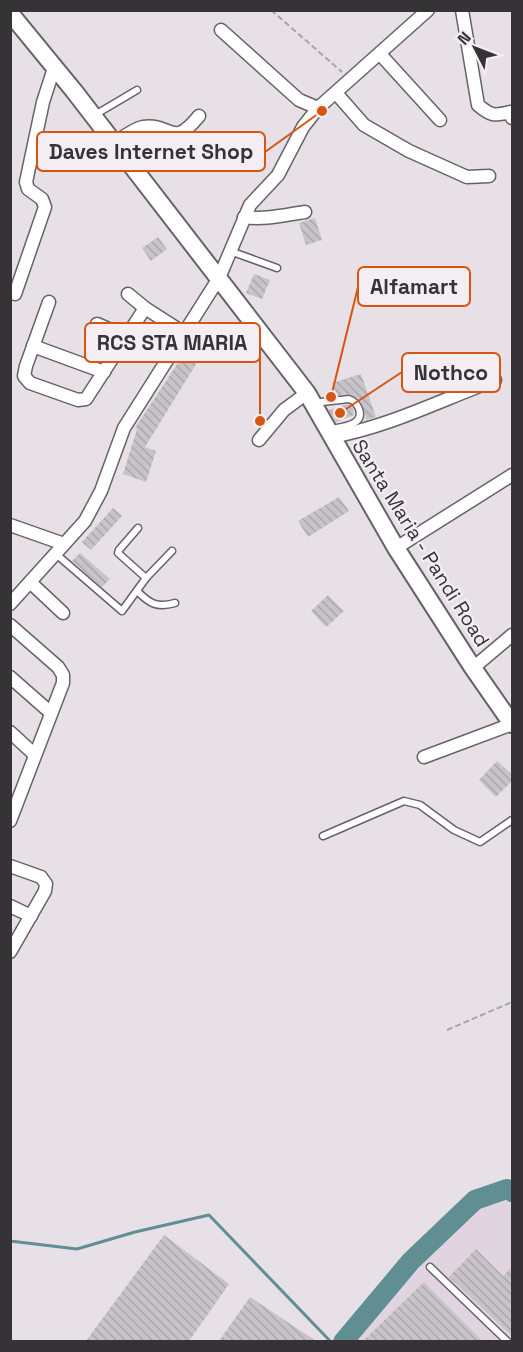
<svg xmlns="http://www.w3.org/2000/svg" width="523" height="1352" font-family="'Space Grotesk',sans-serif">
<defs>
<pattern id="building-back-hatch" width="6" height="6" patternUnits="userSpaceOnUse" patternTransform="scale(1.5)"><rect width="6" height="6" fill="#c8c2c9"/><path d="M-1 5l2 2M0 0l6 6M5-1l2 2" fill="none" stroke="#aca7ad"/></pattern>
</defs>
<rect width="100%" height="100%" fill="#e7e0e7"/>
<path fill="#e0d4e1" d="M 512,1200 L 512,1341 L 345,1342 L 480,1207 Z"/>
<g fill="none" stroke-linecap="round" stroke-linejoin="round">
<path stroke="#608e93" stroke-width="3" d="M 10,1241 L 77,1249 L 135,1232 L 209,1215 L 331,1342"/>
<path stroke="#608e93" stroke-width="20" d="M 343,1342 L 411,1261 L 475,1200 L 507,1189 L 512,1192"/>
</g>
<g fill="url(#building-back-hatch)">
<path d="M 315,218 L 322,240 L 306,245 L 299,223 Z"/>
<path d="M 158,237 L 167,249 L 151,261 L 142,248 Z"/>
<path d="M 254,274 L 270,280 L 262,299 L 246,293 Z"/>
<path d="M 193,340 L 206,348 L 145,447 L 156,451 L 146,482 L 123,474 L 137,429 L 135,428 Z"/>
<path d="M 361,374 L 376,417 L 366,420 L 364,408 L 359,399 L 350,394 L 337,395 L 332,383 Z"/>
<path d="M 348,404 L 353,408 L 354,415 L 336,422 L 329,410 Z"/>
<path d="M 339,497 L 349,511 L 308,537 L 298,521 Z"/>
<path d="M 113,508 L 122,516 L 91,550 L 82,542 Z"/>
<path d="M 80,553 L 110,579 L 102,587 L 72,561 Z"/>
<path d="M 328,595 L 344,611 L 326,627 L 311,611 Z"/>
<path d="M 497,761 L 513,775 L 513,780 L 496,797 L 479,780 Z"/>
<path d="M 164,1235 L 229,1284 L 189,1341 L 86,1341 Z"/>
<path d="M 476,1249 L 503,1276 L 513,1266 L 513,1337 L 449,1277 Z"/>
<path d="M 424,1282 L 482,1341 L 363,1341 Z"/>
<path d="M 250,1297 L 316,1341 L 219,1341 Z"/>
</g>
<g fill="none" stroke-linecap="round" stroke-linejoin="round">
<defs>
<g id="service">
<path d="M 93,116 L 137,90"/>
<path d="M 230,251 L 277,268"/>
<path d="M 313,403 L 349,399 C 355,401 357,404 359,409 C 365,425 342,427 331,429"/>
<path d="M 138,528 L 119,550 L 118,553 L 146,578"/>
<path d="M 56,554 L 122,611 L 146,578 L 172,551"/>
<path d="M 137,591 C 150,604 157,608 175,603"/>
<path d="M 323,836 L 404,801 L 420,805 L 454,830 L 480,842 L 512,820"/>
<path d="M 430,1267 L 508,1342"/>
</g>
<g id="minor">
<path d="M 462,10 L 478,105 C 491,116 494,116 510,112 L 512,118"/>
<path d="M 221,30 L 299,100 L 318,108"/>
<path d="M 380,54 L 440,120"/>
<path d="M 336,93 L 364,125 L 409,151 L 467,177 L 489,176"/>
<path d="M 113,144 C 122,138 133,129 143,127 C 173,123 171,150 199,116"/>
<path d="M 244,217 C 265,220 284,215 305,212"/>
<path d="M 15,294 L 45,207 L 42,199 L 28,189 L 26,182 L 43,102 L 54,68"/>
<path d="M 128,294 L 145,308 L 184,333"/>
<path d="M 49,302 L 26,366 L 24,376 L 30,383 L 78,400 L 86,399 L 145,308"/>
<path d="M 97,324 L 127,337"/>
<path d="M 33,346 L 104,372"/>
<path d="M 331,437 C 388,427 441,400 495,380"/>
<path d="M 259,440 L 284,410 L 307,393"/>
<path d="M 10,525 L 64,544"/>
<path d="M 396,548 L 512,475"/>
<path d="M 30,582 L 63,613"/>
<path d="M 10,604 L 85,521 L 101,491 L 124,428 L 219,278 L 250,205 L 278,175 L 303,127 L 318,108 L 428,10"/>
<path d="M 10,625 L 58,667 L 63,675 L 63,683 L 10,821"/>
<path d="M 473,668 L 512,635"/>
<path d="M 10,677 L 51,713"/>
<path d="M 10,732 L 34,754"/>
<path d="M 424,757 L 512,724"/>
<path d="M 10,866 L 41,877 L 46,884 L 45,891 L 10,952"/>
<path d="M 10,906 L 31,916"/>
</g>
<path id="secondary" d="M 10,13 L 74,91 L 307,393 L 396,548 L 473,668 L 512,724"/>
</defs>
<use href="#service" stroke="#676268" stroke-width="9"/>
<use href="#minor" stroke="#676268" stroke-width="15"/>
<use href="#secondary" stroke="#676268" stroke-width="20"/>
<g stroke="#aaa5aa" stroke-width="2" stroke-dasharray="6 3" stroke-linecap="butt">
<path d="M 271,10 L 342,72"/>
<path d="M 447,1030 L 512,1002"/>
</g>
<use href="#service" stroke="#fff" stroke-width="6"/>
<use href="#minor" stroke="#fff" stroke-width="12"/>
<use href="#secondary" stroke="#fff" stroke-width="16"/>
</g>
<g text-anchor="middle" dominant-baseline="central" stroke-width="4.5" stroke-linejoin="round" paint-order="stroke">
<g font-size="20" fill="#353335" stroke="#f4edf4">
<text transform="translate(421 543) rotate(58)">Santa Maria - Pandi Road</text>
</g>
</g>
<path fill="none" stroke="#d65510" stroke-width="2" d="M322 111L265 152M331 397L358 287M260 421L260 343M340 413L402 372"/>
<g fill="#d65510" stroke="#f4edf4" stroke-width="2">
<circle cx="322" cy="111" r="6"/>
<circle cx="331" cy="397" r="6"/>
<circle cx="260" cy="421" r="6"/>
<circle cx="340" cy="413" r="6"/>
</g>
<g fill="#f4edf4" stroke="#d65510" stroke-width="2">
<rect x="37" y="132" width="228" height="39" rx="6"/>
<rect x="358" y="267" width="112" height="39" rx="6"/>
<rect x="85" y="323" width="175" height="39" rx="6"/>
<rect x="402" y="353" width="98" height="39" rx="6"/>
</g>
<g font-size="21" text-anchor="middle" font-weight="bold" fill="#353335">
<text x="151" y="159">Daves Internet Shop</text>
<text x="414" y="294">Alfamart</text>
<text x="172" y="350">RCS STA MARIA</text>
<text x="451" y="380">Nothco</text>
</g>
<rect width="523" height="1352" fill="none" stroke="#353335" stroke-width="24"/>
<g transform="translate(475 48) rotate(312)" stroke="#f4edf4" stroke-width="4.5" paint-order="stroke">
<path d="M0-4.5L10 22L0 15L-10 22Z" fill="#353335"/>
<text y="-9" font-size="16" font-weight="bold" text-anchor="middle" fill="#353335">N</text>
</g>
</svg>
